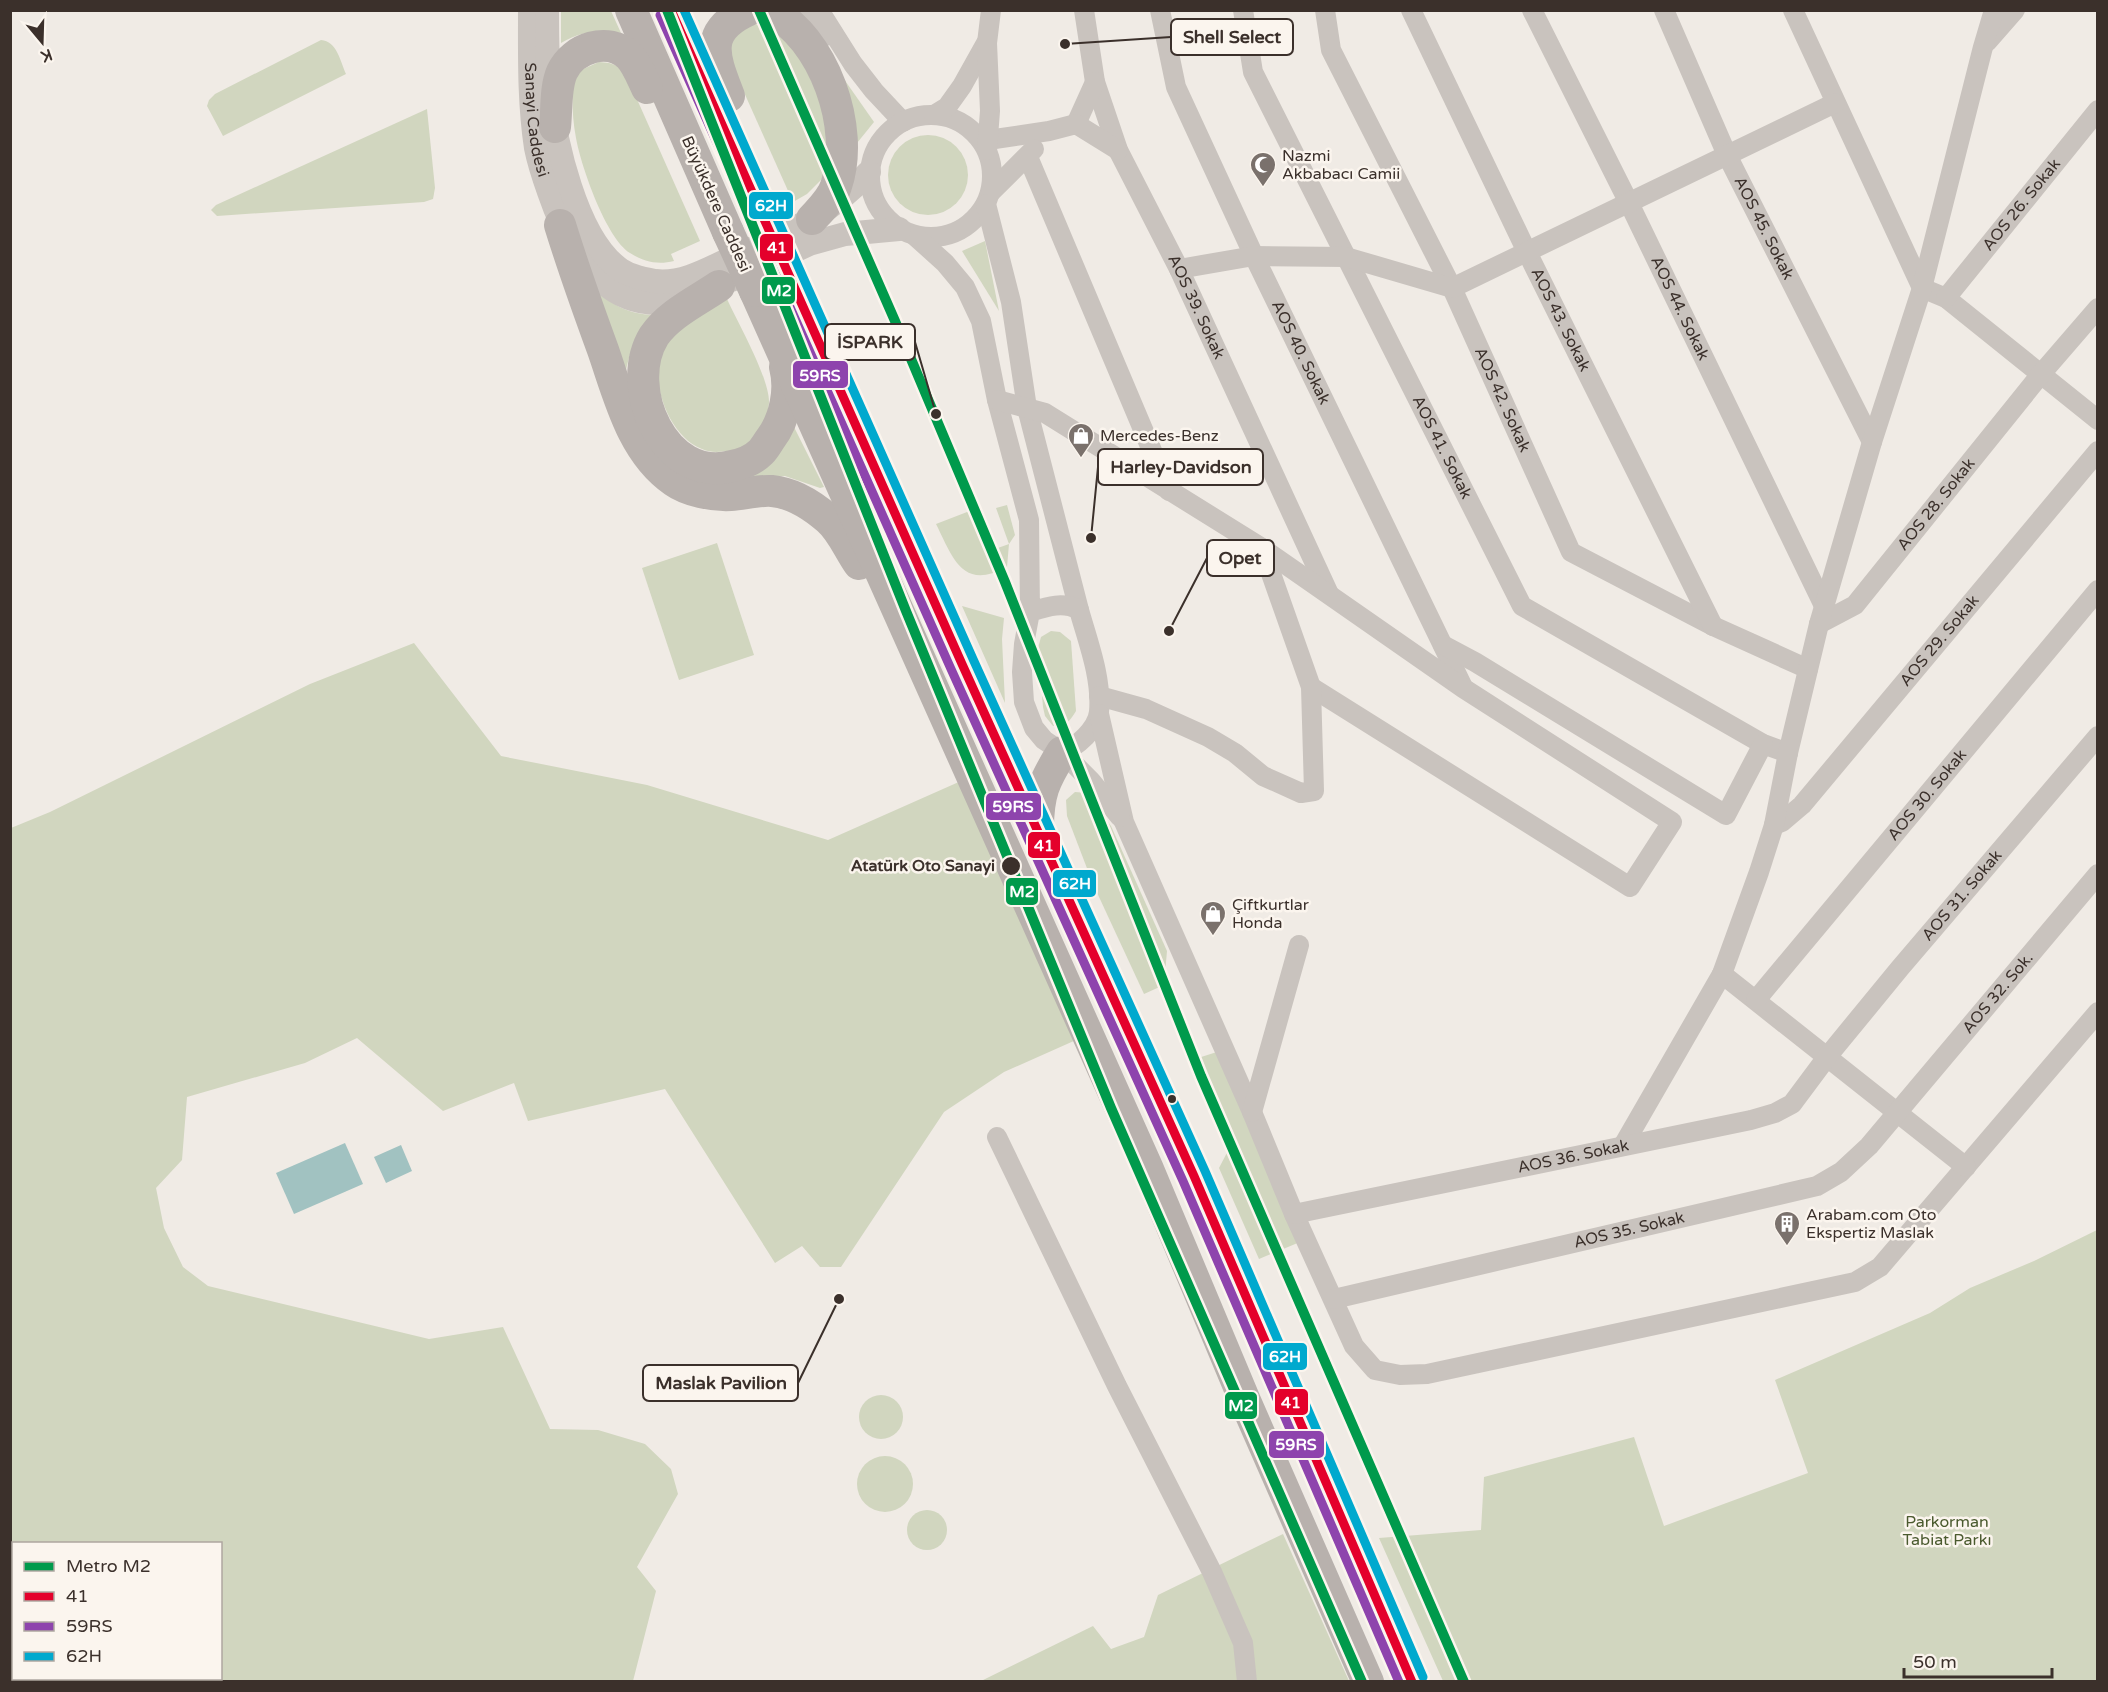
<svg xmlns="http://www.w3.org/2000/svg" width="2108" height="1692" font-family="'Varela Round',sans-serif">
<rect width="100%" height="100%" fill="#f0ebe5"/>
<g fill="#d1d6bf" fill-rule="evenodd">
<path d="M 561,11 L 611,11 L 621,33 C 596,30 583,31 561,43 Z"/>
<path d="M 749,24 L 767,25 L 798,52 L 830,120 L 829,172 L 807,194 L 793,202 L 730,61 L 731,38 Z"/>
<path d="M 321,40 C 337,41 340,61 346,74 L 223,136 L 207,106 L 209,100 L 215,94 Z"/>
<path d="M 599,62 C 614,63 620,65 628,79 L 700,241 L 671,254 L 674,261 C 658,265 644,262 630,253 C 606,238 581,166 576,138 C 572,118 572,97 573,78 L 581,70 Z"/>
<path d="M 832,62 L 874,122 L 853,148 Z"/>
<path d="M 427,109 L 435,188 L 433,199 L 424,202 L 217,216 L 211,210 L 216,205 Z"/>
<circle cx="928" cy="175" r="40"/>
<path d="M 985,241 L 999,311 L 962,251 Z"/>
<path d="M 593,289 C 615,305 626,314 654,315 C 636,334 632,345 626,370 Z"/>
<path d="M 727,299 C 738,323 770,379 769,403 C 768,416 762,426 755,436 C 749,445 739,450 728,451 C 719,452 711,453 702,449 C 675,439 658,401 658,374 C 658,356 667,338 679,326 C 690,315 713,306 727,299 Z"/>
<path d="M 793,425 L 824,487 L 820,488 L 785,476 L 753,478 L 751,472 Z"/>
<path d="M 1007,505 L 1015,535 L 1009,544 L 1007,567 C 962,591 953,558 936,524 L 980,507 L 995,549 L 1009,544 L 996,508 Z"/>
<path d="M 717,543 L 754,655 L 679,680 L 642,568 Z"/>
<path d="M 962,606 L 1004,618 L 1002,639 L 1005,703 Z"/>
<path d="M 1051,631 L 1060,632 L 1071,641 L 1076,711 C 1070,721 1066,726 1053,726 L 1045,716 L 1043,707 L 1038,648 L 1041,637 Z"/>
<path d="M 414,643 L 501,756 L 647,785 L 828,840 L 961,781 L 1076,1040 L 1004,1072 L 944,1112 L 841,1267 L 820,1267 L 802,1246 L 775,1263 L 665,1089 L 528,1121 L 514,1083 L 443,1111 L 357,1038 L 305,1063 L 187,1097 L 182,1160 L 156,1188 L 164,1228 L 183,1267 L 208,1286 L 429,1339 L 503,1327 L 550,1429 L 598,1430 L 645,1444 L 671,1469 L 678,1494 L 637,1567 L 656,1591 L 633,1681 L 11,1682 L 11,828 L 50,812 L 310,684 ZM 14,1544 L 220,1544 L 220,1678 L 14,1678 Z"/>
<path d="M 1075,792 L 1087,793 L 1111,826 L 1167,951 L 1164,985 L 1144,994 L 1093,884 L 1067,816 L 1066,800 Z"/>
<path d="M 1220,1051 L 1300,1242 L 1259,1259 L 1219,1168 L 1232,1143 L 1198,1058 Z"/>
<path d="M 2097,1230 L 2097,1681 L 1443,1681 L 1379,1538 L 1481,1530 L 1484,1477 L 1634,1437 L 1664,1526 L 1808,1473 L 1775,1380 L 1930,1313 L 1970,1288 L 2034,1261 Z"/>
<circle cx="881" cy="1417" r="22"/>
<circle cx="885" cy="1484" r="28"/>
<circle cx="927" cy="1530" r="20"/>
<path d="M 1283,1534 L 1349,1681 L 979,1682 L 1093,1626 L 1111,1649 L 1144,1637 L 1158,1595 Z"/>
</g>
<g fill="#a1c2c1">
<path d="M 345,1143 L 363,1184 L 294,1214 L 276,1173 Z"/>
<path d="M 401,1145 L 412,1171 L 386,1183 L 374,1157 Z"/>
</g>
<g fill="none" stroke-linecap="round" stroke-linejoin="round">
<g stroke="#c9c3be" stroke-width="20">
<path d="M 799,10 L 826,36"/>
<path d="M 819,10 L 853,64 L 874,91 L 903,122"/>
<path id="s1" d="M 1084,10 L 1095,82 L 1118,150 L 1179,269 L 1329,594"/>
<path id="s2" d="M 1160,10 L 1176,87 L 1254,256 L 1462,685"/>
<path id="s3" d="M 1243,10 L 1253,72 L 1522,606 L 1763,744 L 1788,753"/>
<path id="s4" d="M 1325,10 L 1331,50 L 1452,288 L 1571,552 L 1713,626 L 1808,669"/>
<path id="s5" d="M 1411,10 L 1527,252 L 1713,626"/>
<path id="s6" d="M 1532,10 L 1629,203 L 1825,608"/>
<path id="s7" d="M 1664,10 L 1727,155 L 1872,442"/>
<path d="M 1793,10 L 1922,288 L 1946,298 L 2098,420"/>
<path d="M 1987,42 L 2015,10"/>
<circle cx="931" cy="176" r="61"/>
<path d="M 934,115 L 947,107 L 962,86 L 986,43"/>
<path d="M 1076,124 L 1095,82"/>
<path d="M 988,140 L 1049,131 L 1076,124 L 1118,150"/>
<path d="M 987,150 L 990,111 L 987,43 L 991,10"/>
<path d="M 1028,157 L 1169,491"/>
<path d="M 991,192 L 1034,149"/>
<path d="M 986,204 L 1011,302 L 1027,408 L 1079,610"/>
<path d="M 915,236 L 945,263 L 965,287 L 981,321 L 997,400 L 1029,520 L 1030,612 L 1024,644 L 1022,672 L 1024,702 L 1034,728 L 1044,740 L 1062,752 C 1077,747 1097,729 1099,712 C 1102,678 1088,642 1079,610 C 1063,601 1046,607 1030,612"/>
<path d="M 1179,269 L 1254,256 L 1346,257 L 1452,288 L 1835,103"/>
<path id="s8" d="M 1946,298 L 2098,110"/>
<path d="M 997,400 L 1045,413 L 1262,548 L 1463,688 L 1672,822 L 1630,887 L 1311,687"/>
<path id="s9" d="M 1819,624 L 1855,605 L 2041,374 L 2098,308"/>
<path d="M 1443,645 L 1475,662 L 1726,815 L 1763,744"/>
<path d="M 1099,696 L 1146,709 L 1208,737 L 1235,753 L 1263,776 L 1301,793 L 1314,791 L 1311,687 L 1262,548"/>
<path d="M 1099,714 L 1124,822 L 1252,1112 L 1294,1214 L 1354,1346 L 1375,1370 L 1400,1375 L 1427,1374 L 1855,1282 L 1880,1267 L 2098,1012"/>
<path d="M 1062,752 L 1091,781 L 1120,817"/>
<path id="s10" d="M 1774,825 L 1782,822 L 1802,805 L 2098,451"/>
<path d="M 1722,974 L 1966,1167"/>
<path id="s11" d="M 1756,1000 L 2098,590"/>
<path d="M 1252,1112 L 1299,945"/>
<path d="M 997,1137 L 1117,1386 L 1212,1572 L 1243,1643 L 1247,1682"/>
<path d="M 1624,1144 L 1722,974 L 1759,872 L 1774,825 L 1788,753 L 1819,624 L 1872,442 L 1922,288 L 1983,47 L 1994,10"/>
<path id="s12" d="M 1294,1214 L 1751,1120 L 1775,1113 L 1792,1104 L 1827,1057 L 1900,968 L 2098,736"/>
<path id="s13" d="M 1334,1299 L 1817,1186 L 1841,1172 L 1869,1146 L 2098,874"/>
</g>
<g stroke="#c9c3be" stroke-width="24">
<path id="s14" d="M 530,10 C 530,56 529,102 536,148 C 539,163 544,178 549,192 C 572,259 614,326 697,295"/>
<path d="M 547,10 C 547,38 547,65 550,92 C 555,142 576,235 617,267 C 626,275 643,279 655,281 C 684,285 715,265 740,254 C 793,230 829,215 869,172"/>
<path d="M 731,280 L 809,244 L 845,234 L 899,229"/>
</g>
<g stroke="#b8b1ad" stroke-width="32">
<path d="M 631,10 L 728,232"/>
<path d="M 671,10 L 759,209"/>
<path d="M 769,10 C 824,37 856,129 836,186 C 832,199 821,209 812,219"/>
<path d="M 729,96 C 714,57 702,31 749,10"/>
<path d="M 555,127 C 557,110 555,88 562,72 C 573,48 608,36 629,56 C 637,64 642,78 647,88"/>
<path d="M 560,225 C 573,267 588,309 603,350 C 619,396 632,452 674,481 C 688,491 713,496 731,495 C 744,494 759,490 772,491 C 793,493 813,506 828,519 C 842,531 849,550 859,564"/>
<path d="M 788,273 L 962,664 L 1194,1176 L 1287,1395 L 1412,1682"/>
<path d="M 719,286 C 697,301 669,314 654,336 C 622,388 665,484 732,466 C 742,464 753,460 761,452 C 765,448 768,442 771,438 C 785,419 791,390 785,367"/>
<path d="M 755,291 L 1147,1167 L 1245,1401 L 1368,1682"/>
<path d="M 1038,828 C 1038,794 1044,781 1062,752"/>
</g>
<g stroke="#b8b1ad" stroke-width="32">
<path d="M 759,209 L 788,273"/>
<path d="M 728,232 L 755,291"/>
</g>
<defs>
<path id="bus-1" d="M 671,10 L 962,664 L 1194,1176 L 1412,1682"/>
<path id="bus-2" d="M 660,15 L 951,669 L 1183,1181 L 1399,1682"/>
<path id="bus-3" d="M 684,10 L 973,659 L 1205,1171 L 1423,1677"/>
</defs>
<use href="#bus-1" stroke="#fbf5ee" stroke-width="14"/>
<use href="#bus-2" stroke="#fbf5ee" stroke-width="14"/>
<use href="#bus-3" stroke="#fbf5ee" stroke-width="14"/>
<use href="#bus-1" stroke="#e4002b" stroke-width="9"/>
<use href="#bus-2" stroke="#8e44ad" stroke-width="9"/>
<use href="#bus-3" stroke="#00a9ce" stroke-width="9"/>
<defs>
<g id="metro-1">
<path d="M 667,10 L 906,611 L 1111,1108 L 1362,1682"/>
<path d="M 759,10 L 895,321 L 1005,582 L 1201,1076 L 1464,1682"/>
</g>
</defs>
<use href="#metro-1" stroke="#fbf5ee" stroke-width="15"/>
<use href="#metro-1" stroke="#009a4c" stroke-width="10"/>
</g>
<defs>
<symbol id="mosque-pin" viewBox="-11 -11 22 30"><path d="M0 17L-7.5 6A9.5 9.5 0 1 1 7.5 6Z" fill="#7a716c" stroke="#fbf5ee"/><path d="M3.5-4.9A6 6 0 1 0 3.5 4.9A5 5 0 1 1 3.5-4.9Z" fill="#fff"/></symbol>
<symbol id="shop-pin" viewBox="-11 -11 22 30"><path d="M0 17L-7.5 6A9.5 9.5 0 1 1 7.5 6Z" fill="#7a716c" stroke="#fbf5ee"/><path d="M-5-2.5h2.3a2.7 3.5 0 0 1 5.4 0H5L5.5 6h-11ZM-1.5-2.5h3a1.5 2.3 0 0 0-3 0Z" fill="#fff"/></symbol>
<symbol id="building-pin" viewBox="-11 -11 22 30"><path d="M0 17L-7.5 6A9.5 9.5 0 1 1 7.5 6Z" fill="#7a716c" stroke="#fbf5ee"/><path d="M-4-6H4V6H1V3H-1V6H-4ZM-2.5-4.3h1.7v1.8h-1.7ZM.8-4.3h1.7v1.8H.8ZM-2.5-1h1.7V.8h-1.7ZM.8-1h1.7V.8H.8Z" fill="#fff"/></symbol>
</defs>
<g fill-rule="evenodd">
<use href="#mosque-pin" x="1248" y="150" width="30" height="40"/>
<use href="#shop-pin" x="1066" y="421" width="30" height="40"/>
<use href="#shop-pin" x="1198" y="899" width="30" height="40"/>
<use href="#building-pin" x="1772" y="1209" width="30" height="40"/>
</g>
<g fill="#3b302b" stroke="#fbf5ee" stroke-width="2">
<circle cx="1011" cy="866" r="10"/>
<circle cx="1172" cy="1099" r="5"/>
</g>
<g text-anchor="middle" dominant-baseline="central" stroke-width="5" stroke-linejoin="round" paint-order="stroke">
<g font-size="16" fill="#3b302b" stroke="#fbf5ee">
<text stroke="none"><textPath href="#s14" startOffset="110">Sanayi Caddesi</textPath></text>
<text transform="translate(716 204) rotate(66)">Büyükdere Caddesi</text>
<text stroke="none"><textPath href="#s8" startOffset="120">AOS 26. Sokak</textPath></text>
<text stroke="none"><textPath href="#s7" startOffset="240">AOS 45. Sokak</textPath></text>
<text stroke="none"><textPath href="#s1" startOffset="320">AOS 39. Sokak</textPath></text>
<text stroke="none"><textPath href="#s6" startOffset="333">AOS 44. Sokak</textPath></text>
<text stroke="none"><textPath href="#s5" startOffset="344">AOS 43. Sokak</textPath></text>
<text stroke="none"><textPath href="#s2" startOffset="372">AOS 40. Sokak</textPath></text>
<text stroke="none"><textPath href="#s4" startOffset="430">AOS 42. Sokak</textPath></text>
<text stroke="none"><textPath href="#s3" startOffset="483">AOS 41. Sokak</textPath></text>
<text stroke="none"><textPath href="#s9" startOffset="170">AOS 28. Sokak</textPath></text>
<text stroke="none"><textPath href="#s10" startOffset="249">AOS 29. Sokak</textPath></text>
<text stroke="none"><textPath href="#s11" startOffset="267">AOS 30. Sokak</textPath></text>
<text stroke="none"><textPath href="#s12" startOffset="780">AOS 31. Sokak</textPath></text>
<text stroke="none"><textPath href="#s13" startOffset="762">AOS 32. Sok.</textPath></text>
<text stroke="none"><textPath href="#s12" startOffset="285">AOS 36. Sokak</textPath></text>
<text stroke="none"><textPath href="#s13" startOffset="303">AOS 35. Sokak</textPath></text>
</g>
<g font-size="16" fill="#3b302b" stroke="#fbf5ee" text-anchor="start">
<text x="1282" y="156">Nazmi<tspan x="1282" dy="18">Akbabacı Camii</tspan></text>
<text x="1100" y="436">Mercedes-Benz</text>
<text x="1232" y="905">Çiftkurtlar<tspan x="1232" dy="18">Honda</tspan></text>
<text x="1806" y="1215">Arabam.com Oto<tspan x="1806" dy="18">Ekspertiz Maslak</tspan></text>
</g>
<g font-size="16" font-weight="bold" fill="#3b302b" stroke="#fbf5ee" text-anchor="end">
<text x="995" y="866">Atatürk Oto Sanayi</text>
</g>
<g font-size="16" fill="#4a5a2e" stroke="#fbf5ee">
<text x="1947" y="1522">Parkorman<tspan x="1947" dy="18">Tabiat Parkı</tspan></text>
</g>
</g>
<path fill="none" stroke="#3b302b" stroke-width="2" d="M1065 44L1171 37M936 414L915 342M1091 538L1098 467M1169 631L1207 558M839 1299L798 1383"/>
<g fill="#3b302b" stroke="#fbf5ee" stroke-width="2">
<circle cx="1065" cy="44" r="6"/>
<circle cx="936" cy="414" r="6"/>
<circle cx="1091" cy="538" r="6"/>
<circle cx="1169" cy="631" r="6"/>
<circle cx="839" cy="1299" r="6"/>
</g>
<g fill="#fbf5ee" stroke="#3b302b" stroke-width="2">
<rect x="1171" y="19" width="122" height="36" rx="6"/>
<rect x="825" y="324" width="90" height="36" rx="6"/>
<rect x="1098" y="449" width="165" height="36" rx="6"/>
<rect x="1207" y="540" width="67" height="36" rx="6"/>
<rect x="643" y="1365" width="155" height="36" rx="6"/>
</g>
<g font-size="18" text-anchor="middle" font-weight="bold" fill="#3b302b">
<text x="1232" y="43">Shell Select</text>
<text x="870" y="348">İSPARK</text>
<text x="1181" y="473">Harley-Davidson</text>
<text x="1240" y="564">Opet</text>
<text x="721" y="1389">Maslak Pavilion</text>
</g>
<g stroke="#fbf5ee" stroke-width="2">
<rect x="748" y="191" width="46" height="29" rx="6" fill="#00a9ce"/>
<rect x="759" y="233" width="35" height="29" rx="6" fill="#e4002b"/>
<rect x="761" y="276" width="35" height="29" rx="6" fill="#009a4c"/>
<rect x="792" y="360" width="57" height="29" rx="6" fill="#8e44ad"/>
<rect x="985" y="792" width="57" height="29" rx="6" fill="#8e44ad"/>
<rect x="1027" y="831" width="34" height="28" rx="6" fill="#e4002b"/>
<rect x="1052" y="869" width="45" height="29" rx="6" fill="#00a9ce"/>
<rect x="1005" y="877" width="34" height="29" rx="6" fill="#009a4c"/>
<rect x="1262" y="1342" width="46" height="29" rx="6" fill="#00a9ce"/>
<rect x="1274" y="1388" width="35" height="28" rx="6" fill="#e4002b"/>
<rect x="1224" y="1391" width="34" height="29" rx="6" fill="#009a4c"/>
<rect x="1268" y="1430" width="57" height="29" rx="6" fill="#8e44ad"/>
</g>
<g font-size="16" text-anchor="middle" font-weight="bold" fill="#fff">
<text x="771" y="211">62H</text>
<text x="777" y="253">41</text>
<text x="779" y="296">M2</text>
<text x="820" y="381">59RS</text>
<text x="1013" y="812">59RS</text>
<text x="1044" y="851">41</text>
<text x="1075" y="889">62H</text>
<text x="1022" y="897">M2</text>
<text x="1285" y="1362">62H</text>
<text x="1291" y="1408">41</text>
<text x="1241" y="1411">M2</text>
<text x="1296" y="1450">59RS</text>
</g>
<rect width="2108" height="1692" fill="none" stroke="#3b302b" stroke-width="24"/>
<rect x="12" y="1542" width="210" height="138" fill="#fbf5ee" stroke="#aea6a0" stroke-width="1.5"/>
<rect x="24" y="1562" width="30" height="9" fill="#009a4c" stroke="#aea6a0" stroke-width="1.5"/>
<text x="66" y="1572" font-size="18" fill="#3b302b">Metro M2</text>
<rect x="24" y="1592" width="30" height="9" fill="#e4002b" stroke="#aea6a0" stroke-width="1.5"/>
<text x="66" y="1602" font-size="18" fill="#3b302b">41</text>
<rect x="24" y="1622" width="30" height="9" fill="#8e44ad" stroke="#aea6a0" stroke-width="1.5"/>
<text x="66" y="1632" font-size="18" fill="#3b302b">59RS</text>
<rect x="24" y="1652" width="30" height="9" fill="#00a9ce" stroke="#aea6a0" stroke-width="1.5"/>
<text x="66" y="1662" font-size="18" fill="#3b302b">62H</text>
<g transform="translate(42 42) rotate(161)" stroke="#fbf5ee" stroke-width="4.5" paint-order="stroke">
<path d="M0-4.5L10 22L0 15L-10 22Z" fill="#3b302b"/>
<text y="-9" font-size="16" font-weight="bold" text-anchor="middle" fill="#3b302b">K</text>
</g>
<path d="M1904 1668v9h148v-9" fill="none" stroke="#3b302b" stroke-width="3"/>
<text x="1913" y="1668" font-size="18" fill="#3b302b" stroke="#fbf5ee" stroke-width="4.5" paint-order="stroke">50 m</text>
</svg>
